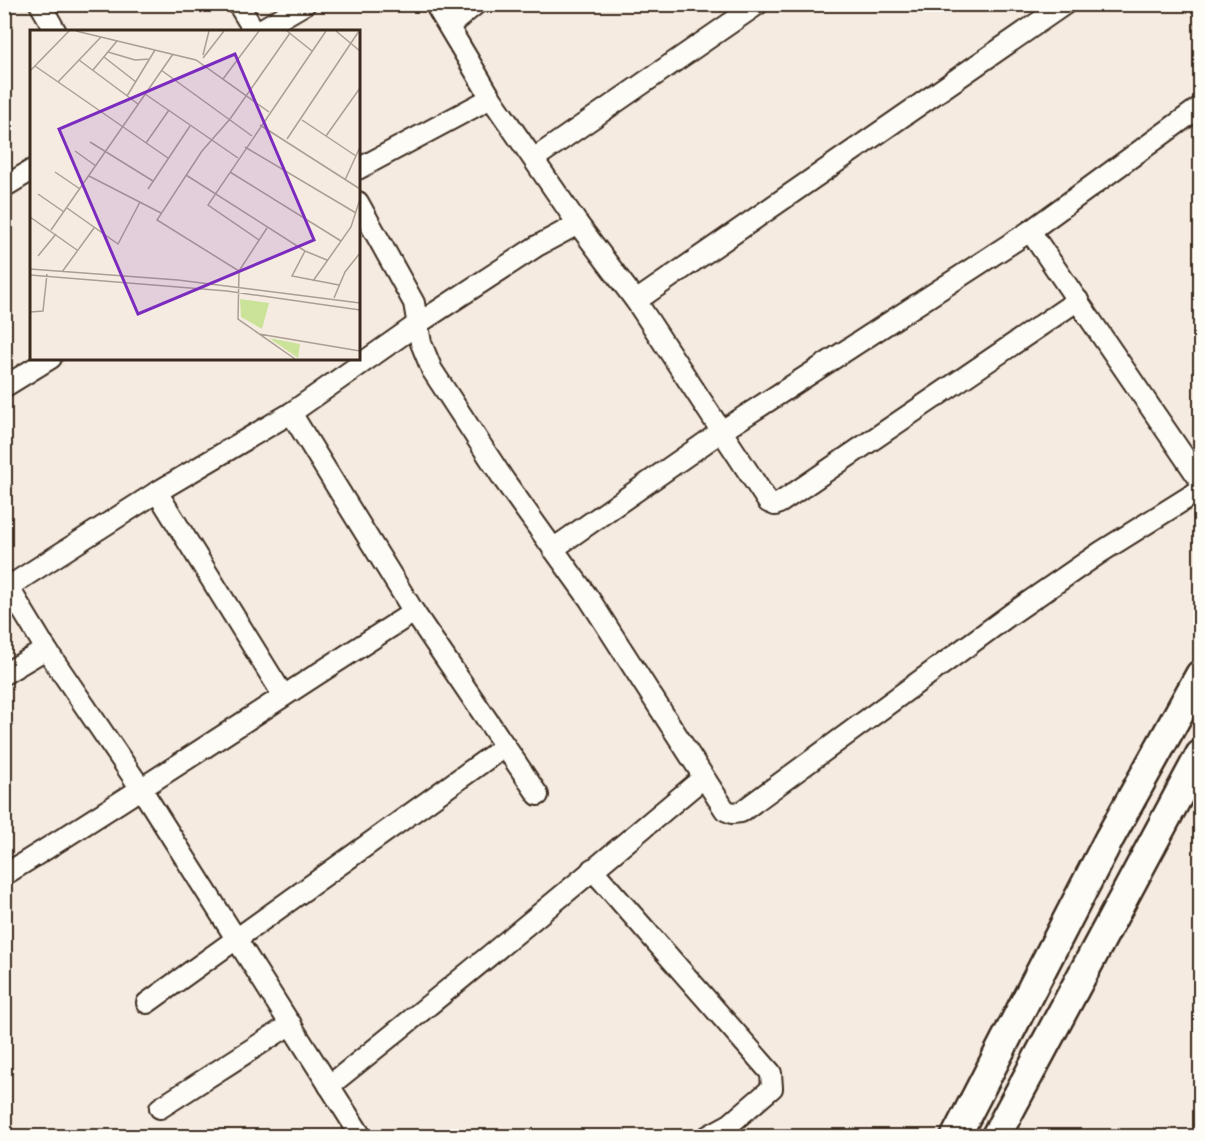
<svg xmlns="http://www.w3.org/2000/svg" width="1205" height="1141" font-family="'Architects Daughter',sans-serif">
<rect width="100%" height="100%" fill="#f5ebe1"/>
<filter id="ink" filterUnits="userSpaceOnUse"><feTurbulence type="fractalNoise" baseFrequency=".0167" numOctaves="2"/><feDisplacementMap in="SourceGraphic" scale="12" xChannelSelector="R" yChannelSelector="G"/><feConvolveMatrix kernelMatrix="1 2 1 2 8 2 1 2 1" color-interpolation-filters="sRGB"/></filter>
<g filter="url(#ink)">
<g fill="none" stroke-linecap="round" stroke-linejoin="round">
<defs>
<g id="street">
<path d="M 40,4 L 56,32"/>
<path d="M 238,4 L 255,32"/>
<path d="M 435,4 L 491,98 L 578,224 L 636,301 L 768,502 L 775,505 L 781,502 L 1078,300"/>
<path d="M 449,26 L 476,4"/>
<path d="M 257,32 L 305,4"/>
<path d="M 535,158 L 758,4"/>
<path d="M 358,169 L 491,98"/>
<path d="M 4,187 L 32,170"/>
<path d="M 358,202 L 414,303 L 421,343 L 432,370 L 504,480 L 590,600 L 725,810 L 732,813 L 741,812 L 1011,614 L 1101,552 L 1200,490"/>
<path d="M 1030,231 L 1200,480"/>
<path d="M 636,301 L 1065,4"/>
<path d="M 4,387 L 51,358"/>
<path d="M 291,413 L 414,612 L 538,795"/>
<path d="M 157,492 L 283,695"/>
<path d="M 553,549 L 722,431 L 1030,231 L 1200,107"/>
<path d="M 4,580 L 46,649 L 142,790 L 361,1136"/>
<path d="M 8,587 L 157,492 L 291,413 L 419,323 L 537,246 L 578,224"/>
<path d="M 4,674 L 46,649"/>
<path d="M 592,869 L 771,1073 L 772,1088 L 730,1124 L 708,1136"/>
<path d="M 4,875 C 143,790 277,699 414,612"/>
<path d="M 147,1003 L 505,746"/>
<path d="M 329,1086 C 455,985 579,882 703,778"/>
<path d="M 160,1108 L 291,1024"/>
</g>
<g id="secondary">
<path d="M 956,1136 L 1109,839 L 1200,675"/>
<path d="M 996,1136 L 1200,755"/>
</g>
</defs>
<use href="#street" stroke="#3b2a1e" stroke-width="24"/>
<use href="#secondary" stroke="#3b2a1e" stroke-width="33"/>
<use href="#street" stroke="#fdfcf7" stroke-width="20"/>
<use href="#secondary" stroke="#fdfcf7" stroke-width="28"/>
</g>
</g>
<g transform="translate(30 30)">
<rect width="330" height="330" fill="#f5ebe1"/>
<path d="M 210,269 L 239,273 L 232,299 L 211,287 ZM 239,308 L 270,314 L 268,328 Z" fill="#cbe399"/>
<path fill="none" stroke="#ab9e93" stroke-width="1.5" d="M 46,1 L 166,30 L 239,82M 257,1 L 282,21M 306,1 L 330,21M 260,3 L 200,89 L 172,121 L 127,190 L 209,241 L 208,289 L 265,329M 78,22 L 105,30 L 120,29M 173,25 L 179,1M 74,27 L 106,52M 173,28 L 194,1M 49,30 L 108,74M 5,36 L 138,128M 63,40 L 87,11M 131,40 L 222,106M 0,41 L 39,1M 193,49 L 229,1M 28,52 L 71,7M 115,64 L 208,128M 97,66 L 125,20M 272,90 L 326,126M 230,95 L 330,159M 296,106 L 330,58M 257,109 L 329,1M 60,112 L 123,151M 116,113 L 139,80M 215,117 L 326,183M 45,121 L 66,136M 25,142 L 50,159M 200,142 L 311,211M 156,145 L 275,221 L 297,230M 59,146 L 131,183M 315,150 L 330,117M 118,159 L 160,96M 8,164 L 34,182M 37,178 L 88,214 L 110,172M 0,187 L 47,220M 21,200 L 143,24M 229,210 L 178,175 L 296,1M 275,221 L 262,246 L 309,255M 8,226 L 26,204M 0,239 L 148,250 L 330,273M 209,241 L 237,198M 32,242 L 64,198M 0,245 L 197,261 L 330,280M 283,251 L 321,197 L 330,169M 304,268 L 315,242 L 330,223M 0,282 L 13,281 L 17,244M 229,304 L 330,321"/>
<path fill="#7b2cbf" fill-opacity="0.15" stroke="#7b2cbf" stroke-width="3" d="M 205,24 L 284,210 L 108,284 L 29,99 Z"/>
<rect width="330" height="330" fill="none" stroke="#3b2a1e" stroke-width="3"/>
</g>
<rect width="1205" height="1141" fill="none" stroke="#fdfcf7" stroke-width="24"/>
<rect x="12" y="12" width="1181" height="1117" fill="none" stroke="#3b2a1e" stroke-width="2" filter="url(#ink)"/>
</svg>
